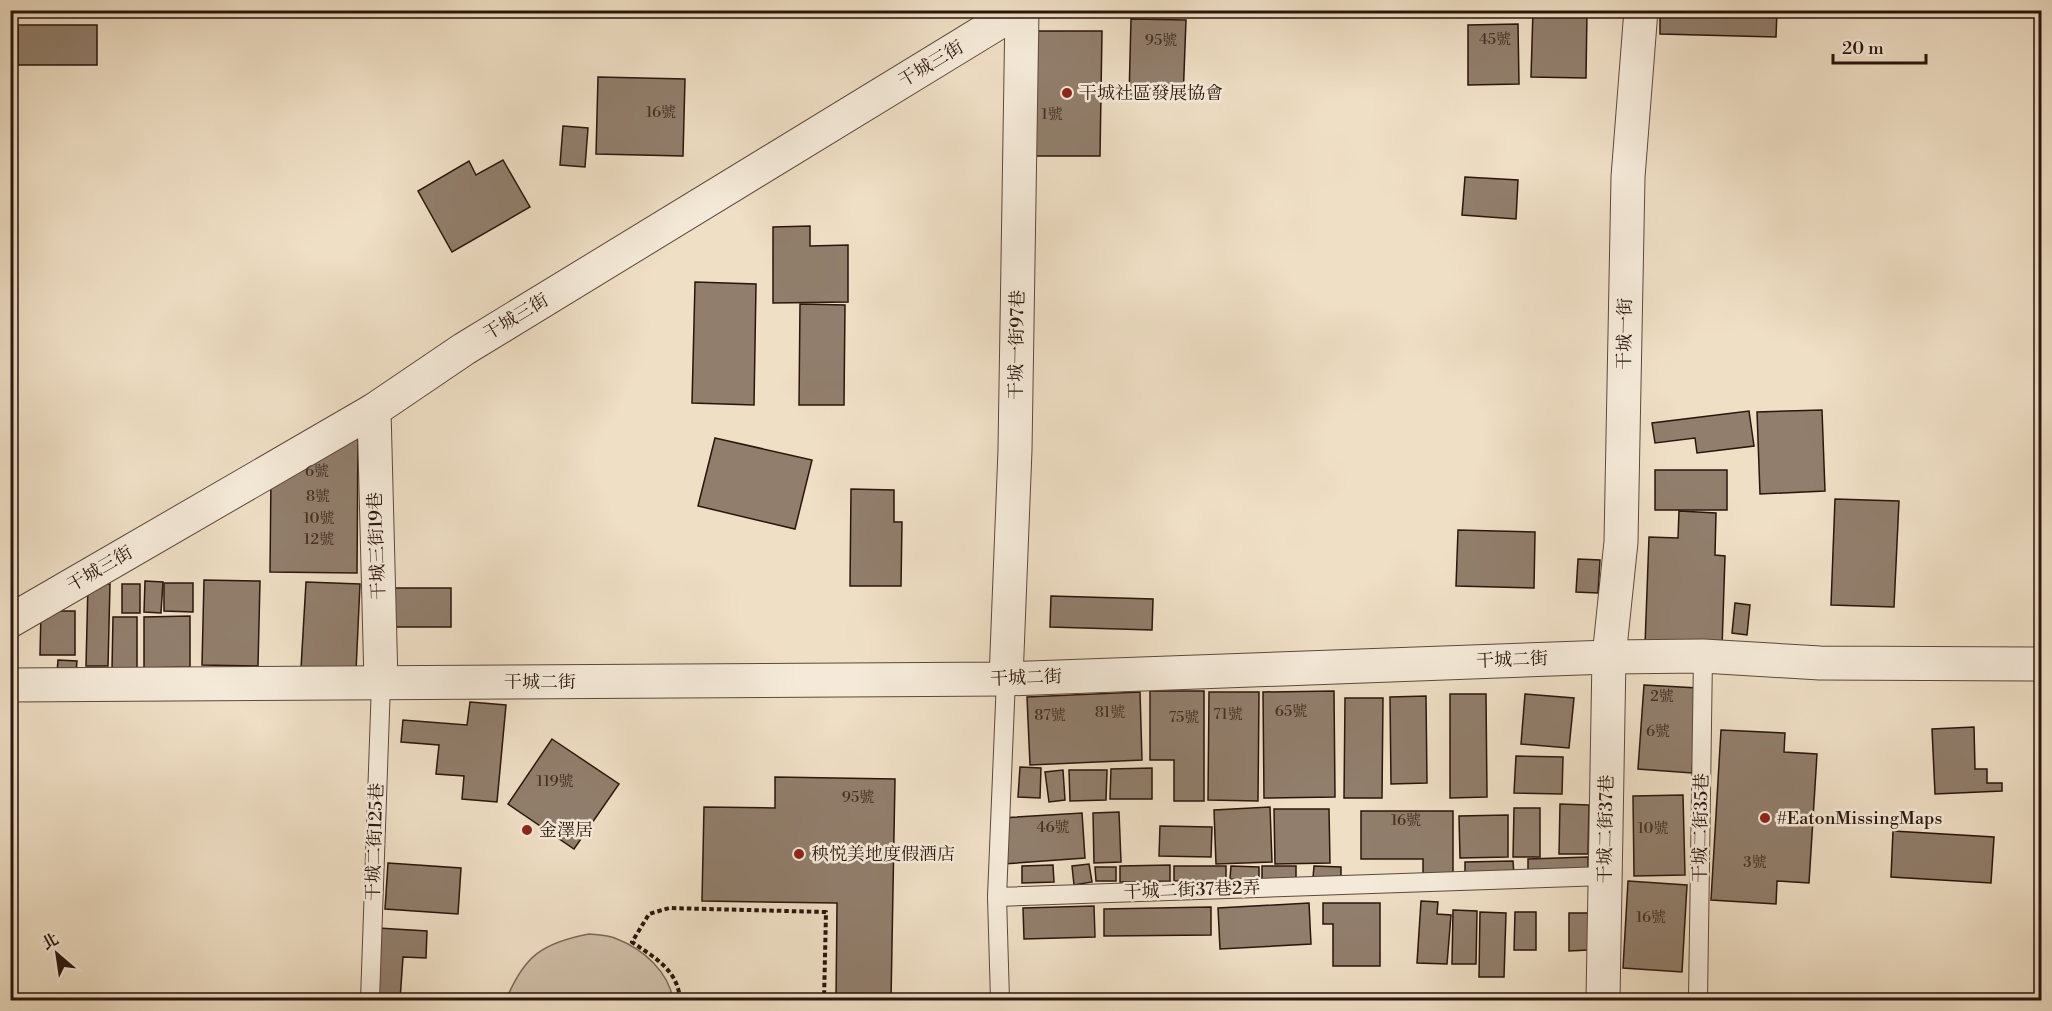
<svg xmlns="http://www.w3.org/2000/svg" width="2052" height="1011" font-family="'Libre Bodoni','Noto Serif TC',serif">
<rect width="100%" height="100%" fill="#efdfc5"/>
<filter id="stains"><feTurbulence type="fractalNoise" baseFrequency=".00333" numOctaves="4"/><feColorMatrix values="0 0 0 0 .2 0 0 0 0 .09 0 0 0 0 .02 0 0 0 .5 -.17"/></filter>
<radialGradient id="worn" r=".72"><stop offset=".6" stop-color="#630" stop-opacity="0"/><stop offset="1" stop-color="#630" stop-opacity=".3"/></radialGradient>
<path fill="#cebda6" stroke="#7c6959" stroke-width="1.5" d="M 589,934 C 598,935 609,935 617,939 C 643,949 669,972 673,1000 L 506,1000 C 524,956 542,943 589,934 Z"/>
<g fill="#917e6c" stroke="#2b150c" stroke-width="1.5">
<path d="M 1533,10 L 1587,10 L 1586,78 L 1531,77 Z"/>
<path d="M 1660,10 L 1777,10 L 1776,37 L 1660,34 Z"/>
<path d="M 1131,19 L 1186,20 L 1183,100 L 1129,98 Z"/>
<path d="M 1518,24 L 1519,84 L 1468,85 L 1468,25 Z"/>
<rect x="18" y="25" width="79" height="40"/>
<path d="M 1034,31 L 1102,31 L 1100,156 L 1033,156 Z"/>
<path d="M 598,77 L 685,79 L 683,156 L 596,154 Z"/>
<path d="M 563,126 L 588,128 L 585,167 L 560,165 Z"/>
<path d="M 503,160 L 530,207 L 452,252 L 418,191 L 469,161 L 476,175 Z"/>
<path d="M 1465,177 L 1518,180 L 1516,219 L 1462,215 Z"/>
<path d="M 810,226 L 810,246 L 848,245 L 848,302 L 773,303 L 773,227 Z"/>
<path d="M 695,282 L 756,284 L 754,405 L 692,403 Z"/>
<path d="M 800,304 L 845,305 L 844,405 L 799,405 Z"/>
<path d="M 1822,410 L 1825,491 L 1760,494 L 1757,412 Z"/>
<path d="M 1749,411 L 1754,446 L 1697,453 L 1695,438 L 1655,443 L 1652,423 Z"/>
<path d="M 358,435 L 357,573 L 270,572 L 271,475 Z"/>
<path d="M 715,438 L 812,460 L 795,529 L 698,506 Z"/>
<rect x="1655" y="470" width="72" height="40"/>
<path d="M 851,489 L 894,490 L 894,522 L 902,522 L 901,586 L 850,586 Z"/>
<path d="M 1835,499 L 1899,501 L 1894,607 L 1831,605 Z"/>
<path d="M 1679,511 L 1716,513 L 1715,555 L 1725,556 L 1722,648 L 1645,645 L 1649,537 L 1678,538 Z"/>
<path d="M 1458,530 L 1535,532 L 1534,588 L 1456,586 Z"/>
<path d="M 1578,559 L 1600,560 L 1598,593 L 1576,592 Z"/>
<path d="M 204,580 L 260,581 L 258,666 L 202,665 Z"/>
<path d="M 145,581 L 163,582 L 161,613 L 144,612 Z"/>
<path d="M 306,582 L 360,584 L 356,671 L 301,668 Z"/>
<path d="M 88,583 L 110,584 L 108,666 L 86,666 Z"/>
<path d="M 164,583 L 193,583 L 193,612 L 164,611 Z"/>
<rect x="122" y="584" width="18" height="29"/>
<path d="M 394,588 L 451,588 L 451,627 L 393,627 Z"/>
<path d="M 1051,596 L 1153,599 L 1152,630 L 1050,627 Z"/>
<path d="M 1735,603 L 1750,605 L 1747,635 L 1732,633 Z"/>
<path d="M 41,611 L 75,611 L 75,655 L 40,655 Z"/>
<path d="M 190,616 L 190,667 L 144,668 L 144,617 Z"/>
<path d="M 113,617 L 137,617 L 137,669 L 112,669 Z"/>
<path d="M 58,660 L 77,661 L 76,673 L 57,673 Z"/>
<path d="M 1644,685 L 1698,688 L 1692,773 L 1638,769 Z"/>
<path d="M 1150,691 L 1204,691 L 1204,801 L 1174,801 L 1174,760 L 1150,760 Z"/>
<path d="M 1334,691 L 1335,797 L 1264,798 L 1263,692 Z"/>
<path d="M 1140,692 L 1142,760 L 1030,765 L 1027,697 Z"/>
<path d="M 1209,692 L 1259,692 L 1258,801 L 1208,800 Z"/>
<path d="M 1450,694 L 1486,694 L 1487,797 L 1450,798 Z"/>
<path d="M 1525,694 L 1574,698 L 1569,748 L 1521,744 Z"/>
<path d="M 1426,696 L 1427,783 L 1391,784 L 1390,697 Z"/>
<path d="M 1345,698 L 1383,698 L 1382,798 L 1344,798 Z"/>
<path d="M 470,702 L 506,705 L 497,802 L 462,799 L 464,776 L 436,774 L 439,745 L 401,742 L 403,720 L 467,725 Z"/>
<path d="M 1974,727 L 1975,769 L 1987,769 L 1987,783 L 2002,783 L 2002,791 L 1935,794 L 1932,729 Z"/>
<path d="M 1721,730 L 1785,733 L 1784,752 L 1817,754 L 1809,883 L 1777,881 L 1776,904 L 1711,900 Z"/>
<path d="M 552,739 L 619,784 L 574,849 L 508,804 Z"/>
<path d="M 1516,756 L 1563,757 L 1562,794 L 1514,793 Z"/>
<path d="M 1020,767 L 1041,768 L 1040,798 L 1018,797 Z"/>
<path d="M 1152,768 L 1152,799 L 1110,799 L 1111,769 Z"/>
<path d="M 1063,770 L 1065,800 L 1049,802 L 1045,772 Z"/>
<path d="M 1069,770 L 1107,770 L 1106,800 L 1070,801 Z"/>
<path d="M 775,777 L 895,779 L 891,1000 L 836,1000 L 837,903 L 702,901 L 704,807 L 775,808 Z"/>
<path d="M 1683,795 L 1685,875 L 1634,876 L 1633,796 Z"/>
<path d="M 1560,804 L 1589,805 L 1588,854 L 1559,854 Z"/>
<path d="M 1270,807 L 1272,862 L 1216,864 L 1214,810 Z"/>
<path d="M 1514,808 L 1540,808 L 1540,857 L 1513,857 Z"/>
<path d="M 1274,809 L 1329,809 L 1330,863 L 1275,864 Z"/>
<path d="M 1361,811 L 1453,811 L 1453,877 L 1423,877 L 1423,859 L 1361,859 Z"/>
<path d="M 1119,812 L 1121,862 L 1094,863 L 1093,813 Z"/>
<path d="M 1082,813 L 1085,858 L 1003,864 L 1000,818 Z"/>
<path d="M 1508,815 L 1508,857 L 1460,858 L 1459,816 Z"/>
<path d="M 1160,826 L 1212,827 L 1211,857 L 1159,856 Z"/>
<path d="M 1893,831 L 1994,837 L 1991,883 L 1891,877 Z"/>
<path d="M 1588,857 L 1588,873 L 1528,876 L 1528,859 Z"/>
<path d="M 1513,861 L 1514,875 L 1465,876 L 1465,862 Z"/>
<path d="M 388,863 L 461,868 L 458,914 L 385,909 Z"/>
<path d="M 1089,864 L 1092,882 L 1074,885 L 1072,866 Z"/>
<path d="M 1053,865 L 1054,882 L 1022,883 L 1022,866 Z"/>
<path d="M 1170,865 L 1170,881 L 1120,882 L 1120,866 Z"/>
<rect x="1174" y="866" width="52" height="15"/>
<path d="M 1231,866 L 1259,867 L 1259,880 L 1230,879 Z"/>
<path d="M 1262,866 L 1296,866 L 1296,880 L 1262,881 Z"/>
<path d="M 1314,866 L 1341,867 L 1341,879 L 1313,878 Z"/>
<path d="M 1095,867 L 1116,867 L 1116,881 L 1096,881 Z"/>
<path d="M 1628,881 L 1687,885 L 1682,972 L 1623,968 Z"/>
<path d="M 1421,901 L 1438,902 L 1437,914 L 1451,915 L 1447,964 L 1417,963 Z"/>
<path d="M 1309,903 L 1311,944 L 1220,949 L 1218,908 Z"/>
<path d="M 1323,903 L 1380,903 L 1380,966 L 1333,966 L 1333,924 L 1323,924 Z"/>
<path d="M 1094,906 L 1095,937 L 1024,939 L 1023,908 Z"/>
<path d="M 1211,907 L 1211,935 L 1104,936 L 1104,909 Z"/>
<path d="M 1453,910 L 1477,911 L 1476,964 L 1452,964 Z"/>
<path d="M 1480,912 L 1506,913 L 1504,977 L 1479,977 Z"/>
<path d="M 1515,912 L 1536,912 L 1536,950 L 1514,950 Z"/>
<path d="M 1569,913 L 1588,913 L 1589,950 L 1569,951 Z"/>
<path d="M 378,928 L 427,931 L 426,958 L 403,957 L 400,1000 L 374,1000 Z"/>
<path d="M 1495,996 L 1558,999 L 1558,1000 L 1494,1000 Z"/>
</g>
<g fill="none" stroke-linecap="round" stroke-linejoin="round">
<defs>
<g id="service">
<path d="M 1006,679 L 997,897 L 1605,876"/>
<path d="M 997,897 L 1000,1000"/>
<path d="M 370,1000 L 381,683"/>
<path d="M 1698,1000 L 1703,656"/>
</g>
<g id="minor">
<path d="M 374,410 L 381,683"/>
<path d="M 10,621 L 374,410 L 464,349 L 1019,10"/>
<path d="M 1006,679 L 1015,450 L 1022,10"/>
<path d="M 10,685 L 1006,679 L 1609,657 L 1703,656 L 1820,663 L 2042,664"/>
<path d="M 1603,1000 L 1609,657 L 1621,542 L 1628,177 L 1641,10"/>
</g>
</defs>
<use href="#service" stroke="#5c483a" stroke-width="20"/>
<use href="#minor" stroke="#5c483a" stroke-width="35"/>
<path stroke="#2b150c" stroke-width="4" stroke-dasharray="4.5 3" stroke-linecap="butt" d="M 680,1000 C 678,970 655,958 632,942 L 649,914 L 669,908 L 826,912 L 824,1000"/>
<use href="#service" stroke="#f5ead9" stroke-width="18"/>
<use href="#minor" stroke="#f5ead9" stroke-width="33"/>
</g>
<g fill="#8f2418" stroke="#f5ead9" stroke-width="2">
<circle cx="1067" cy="93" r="6"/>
<circle cx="1765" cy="818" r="6"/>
<circle cx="527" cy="830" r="6"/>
<circle cx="799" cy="854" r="6"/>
</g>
<g text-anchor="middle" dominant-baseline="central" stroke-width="5" stroke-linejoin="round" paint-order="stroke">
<g font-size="15" fill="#442f24">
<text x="1495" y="39">45號</text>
<text x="1161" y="40">95號</text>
<text x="661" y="112">16號</text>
<text x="1052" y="114">1號</text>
<text x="317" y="471">6號</text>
<text x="318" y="496">8號</text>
<text x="319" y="518">10號</text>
<text x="319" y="539">12號</text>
<text x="1662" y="696">2號</text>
<text x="1291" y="711">65號</text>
<text x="1110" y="712">81號</text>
<text x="1228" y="714">71號</text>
<text x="1050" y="715">87號</text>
<text x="1184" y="717">75號</text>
<text x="1658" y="731">6號</text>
<text x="555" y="781">119號</text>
<text x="858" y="797">95號</text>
<text x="1406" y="820">16號</text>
<text x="1053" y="827">46號</text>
<text x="1653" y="828">10號</text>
<text x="1755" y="862">3號</text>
<text x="1651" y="917">16號</text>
</g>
<g font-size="18" fill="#2b150c" stroke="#f5ead9">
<text transform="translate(931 64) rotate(-31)">干城三街</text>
<text transform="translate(516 317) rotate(-31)">干城三街</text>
<text transform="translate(1625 334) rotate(-89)">干城一街</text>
<text transform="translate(1017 345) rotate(-89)">干城一街97巷</text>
<text transform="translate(377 546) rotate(-92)">干城三街19巷</text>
<text transform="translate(100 569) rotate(-30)">干城三街</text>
<text transform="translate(1512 660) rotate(-2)">干城二街</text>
<text transform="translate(1026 678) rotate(-2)">干城二街</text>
<text x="540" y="682">干城二街</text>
<text transform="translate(1701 828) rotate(-89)">干城二街35巷</text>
<text transform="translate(1606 829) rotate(-89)">干城二街37巷</text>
<text transform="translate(375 842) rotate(-88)">干城二街125巷</text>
<text transform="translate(1192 890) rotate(-2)">干城二街37巷2弄</text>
</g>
<g font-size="18" fill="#2b150c" stroke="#f5ead9" text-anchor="start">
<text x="1079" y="93">干城社區發展協會</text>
<text x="1777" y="818">#EatonMissingMaps</text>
<text x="539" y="830">金澤居</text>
<text x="811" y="854">秧悦美地度假酒店</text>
</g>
</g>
<rect width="2052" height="1011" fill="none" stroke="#efdfc5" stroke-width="36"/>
<rect x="12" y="12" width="2028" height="987" fill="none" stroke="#2b150c" stroke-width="3"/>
<rect x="18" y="18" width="2016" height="975" fill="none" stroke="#2b150c" stroke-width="1.5"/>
<g transform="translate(57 954) rotate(331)" stroke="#f5ead9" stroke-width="4.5" paint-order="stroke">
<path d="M0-4.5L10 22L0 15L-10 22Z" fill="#2b150c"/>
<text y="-9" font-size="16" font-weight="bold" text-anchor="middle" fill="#2b150c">北</text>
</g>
<path d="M1833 54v9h93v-9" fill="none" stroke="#2b150c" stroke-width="3"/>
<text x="1842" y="54" font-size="18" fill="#2b150c" stroke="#f5ead9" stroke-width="4.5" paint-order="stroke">20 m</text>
<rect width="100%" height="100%" filter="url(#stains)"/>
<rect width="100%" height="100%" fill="url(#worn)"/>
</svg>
